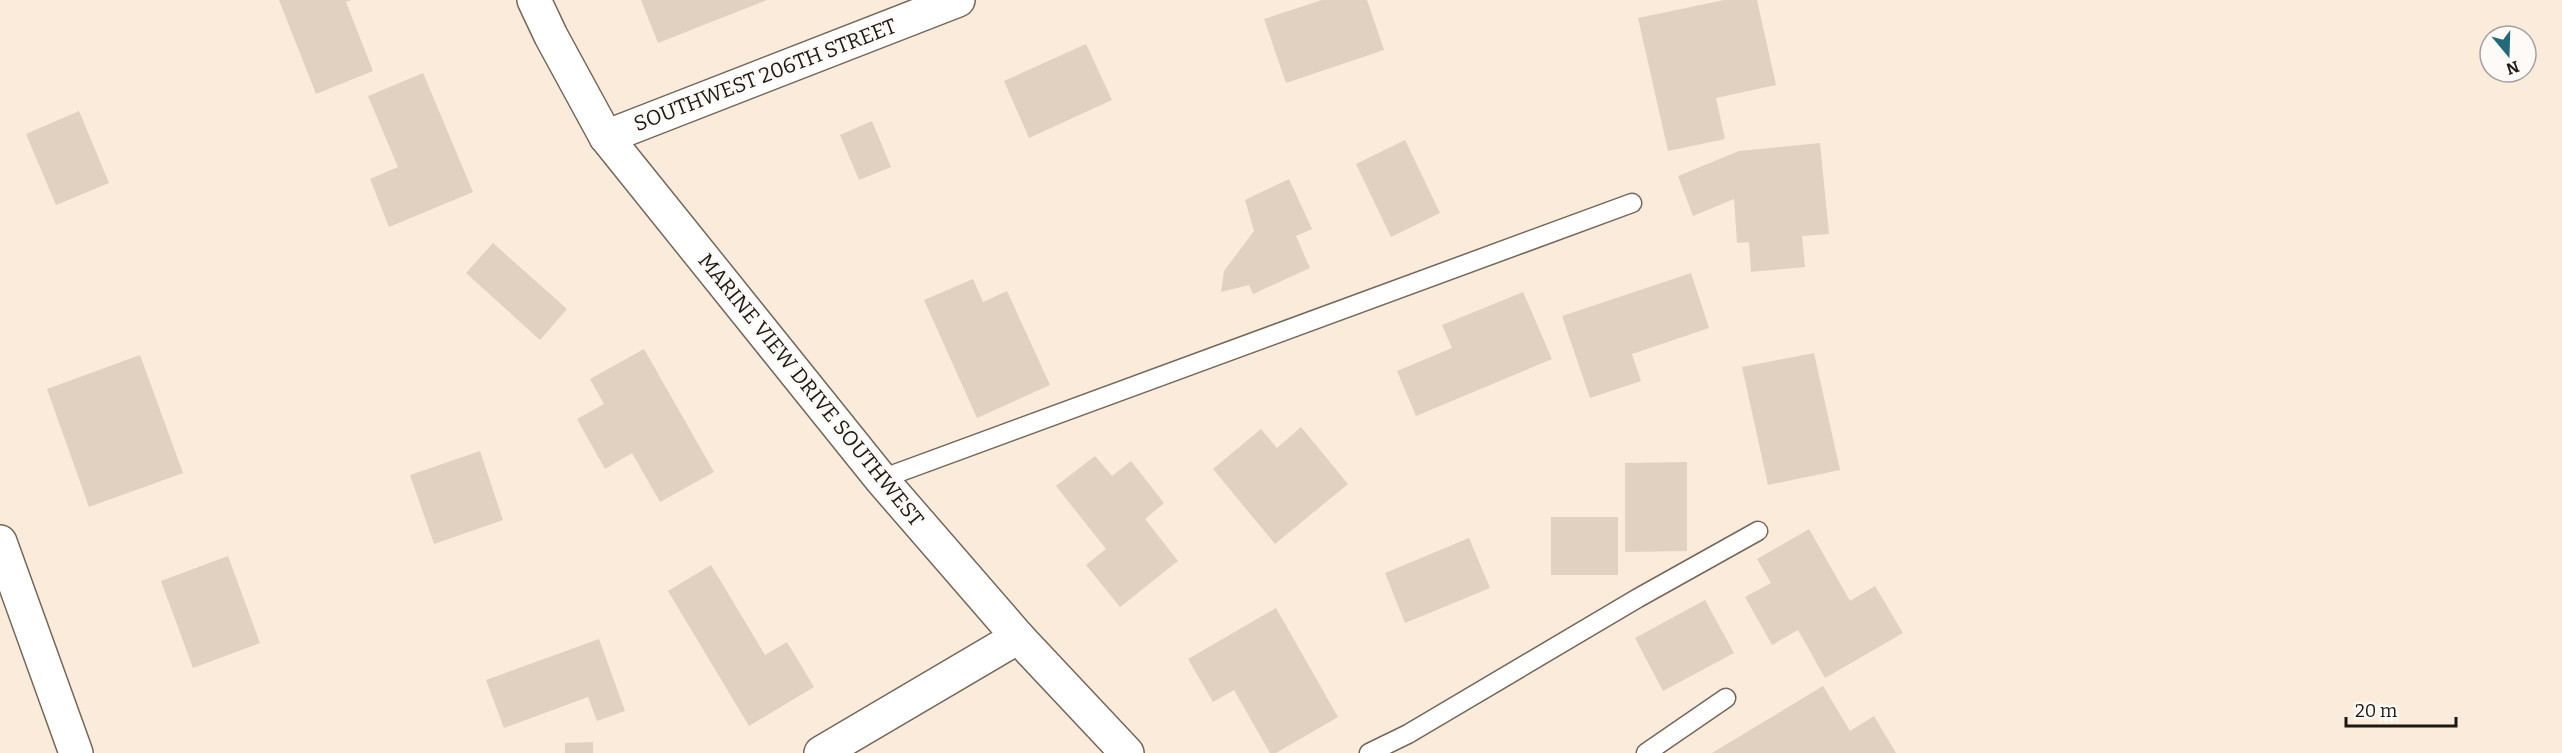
<svg xmlns="http://www.w3.org/2000/svg" width="2562" height="753" font-family="Bitter,serif">
<rect width="100%" height="100%" fill="#fbebdb"/>
<g fill="#e0d1c1">
<path d="M 279,0 L 352,0 L 346,2 L 373,71 L 316,94 Z"/>
<path d="M 641,0 L 767,0 L 658,43 Z"/>
<path d="M 1322,0 L 1367,0 L 1384,50 L 1286,83 L 1264,19 Z"/>
<path d="M 1724,0 L 1757,0 L 1776,85 L 1716,98 L 1725,139 L 1668,151 L 1638,18 Z"/>
<path d="M 1086,44 L 1112,100 L 1029,138 L 1004,81 Z"/>
<path d="M 423,73 L 473,192 L 389,227 L 370,179 L 398,167 L 368,96 Z"/>
<path d="M 79,111 L 109,183 L 56,205 L 26,134 Z"/>
<path d="M 872,121 L 891,167 L 859,180 L 840,135 Z"/>
<path d="M 1405,140 L 1440,213 L 1391,237 L 1356,164 Z"/>
<path d="M 1820,143 L 1829,234 L 1802,236 L 1805,267 L 1751,272 L 1749,242 L 1737,243 L 1734,199 L 1693,216 L 1678,176 L 1739,151 Z"/>
<path d="M 1289,179 L 1312,229 L 1296,236 L 1310,268 L 1253,294 L 1249,285 L 1221,292 L 1224,271 L 1254,231 L 1245,200 Z"/>
<path d="M 493,243 L 567,309 L 540,340 L 466,273 Z"/>
<path d="M 1691,273 L 1709,328 L 1632,354 L 1641,381 L 1590,398 L 1562,316 Z"/>
<path d="M 973,279 L 983,302 L 1007,291 L 1050,385 L 977,418 L 924,300 Z"/>
<path d="M 1523,292 L 1552,359 L 1416,416 L 1397,371 L 1452,348 L 1442,325 Z"/>
<path d="M 644,349 L 714,472 L 660,502 L 632,453 L 605,469 L 577,419 L 604,404 L 590,379 Z"/>
<path d="M 1814,353 L 1840,470 L 1768,485 L 1742,367 Z"/>
<path d="M 140,355 L 183,473 L 89,507 L 47,389 Z"/>
<path d="M 1301,427 L 1348,484 L 1275,544 L 1213,469 L 1261,429 L 1277,448 Z"/>
<path d="M 480,451 L 503,520 L 434,544 L 410,475 Z"/>
<path d="M 1095,456 L 1112,476 L 1131,461 L 1164,503 L 1145,519 L 1178,561 L 1120,607 L 1086,565 L 1106,549 L 1056,486 Z"/>
<path d="M 1687,462 L 1687,551 L 1625,552 L 1625,463 Z"/>
<rect x="1551" y="517" width="67" height="58"/>
<path d="M 1809,529 L 1850,601 L 1875,586 L 1903,633 L 1825,678 L 1798,630 L 1772,645 L 1745,597 L 1771,583 L 1757,559 Z"/>
<path d="M 1469,538 L 1490,588 L 1405,623 L 1385,573 Z"/>
<path d="M 228,556 L 260,643 L 193,668 L 161,581 Z"/>
<path d="M 711,565 L 765,655 L 787,642 L 814,687 L 749,726 L 668,591 Z"/>
<path d="M 1705,600 L 1734,653 L 1663,691 L 1635,638 Z"/>
<path d="M 1276,608 L 1338,717 L 1276,753 L 1270,753 L 1234,690 L 1213,702 L 1188,659 Z"/>
<path d="M 599,639 L 625,711 L 597,721 L 588,697 L 504,728 L 486,680 Z"/>
<path d="M 1823,686 L 1850,731 L 1874,716 L 1896,753 L 1712,753 Z"/>
<path d="M 593,742 L 593,753 L 565,753 L 565,743 Z"/>
</g>
<g fill="none" stroke-linecap="round" stroke-linejoin="round">
<defs>
<g id="service">
<path d="M 881,479 L 1632,203"/>
<path d="M 1369,753 L 1408,734 L 1638,598 L 1758,531"/>
<path d="M 1646,753 L 1726,698"/>
</g>
<g id="minor">
<path d="M 606,137 L 958,0"/>
<path d="M 0,542 L 76,753"/>
<path d="M 821,753 L 1018,637"/>
</g>
<path id="tertiary" d="M 534,0 L 551,36 L 606,137 L 881,479 L 1018,637 L 1127,753"/>
</defs>
<use href="#service" stroke="#746759" stroke-width="21"/>
<use href="#minor" stroke="#746759" stroke-width="36"/>
<use href="#tertiary" stroke="#746759" stroke-width="36"/>
<use href="#service" stroke="#fff" stroke-width="18"/>
<use href="#minor" stroke="#fff" stroke-width="33"/>
<use href="#tertiary" stroke="#fff" stroke-width="33"/>
</g>
<g text-anchor="middle" dominant-baseline="central" stroke-width="4.5" stroke-linejoin="round" paint-order="stroke">
<g font-size="21" fill="#1e1813" stroke="#fefaf7">
<text transform="translate(765 75) rotate(-21)">SOUTHWEST 206TH STREET</text>
<text transform="translate(811 390) rotate(51)">MARINE VIEW DRIVE SOUTHWEST</text>
</g>
</g>
<g transform="translate(2508 54) rotate(161)"><circle r="28" fill="#fefaf7" stroke="#a4a09c" stroke-width="1.5"/>
<path d="M0-4.5L10 22L0 15L-10 22Z" fill="#24697a"/>
<text y="-9" font-size="16" font-weight="bold" text-anchor="middle" fill="#1e1813">N</text>
</g>
<path d="M2346 717v9h110v-9" fill="none" stroke="#1e1813" stroke-width="3"/>
<text x="2355" y="717" font-size="18" fill="#1e1813" stroke="#fefaf7" stroke-width="4.5" paint-order="stroke">20 m</text>
</svg>
